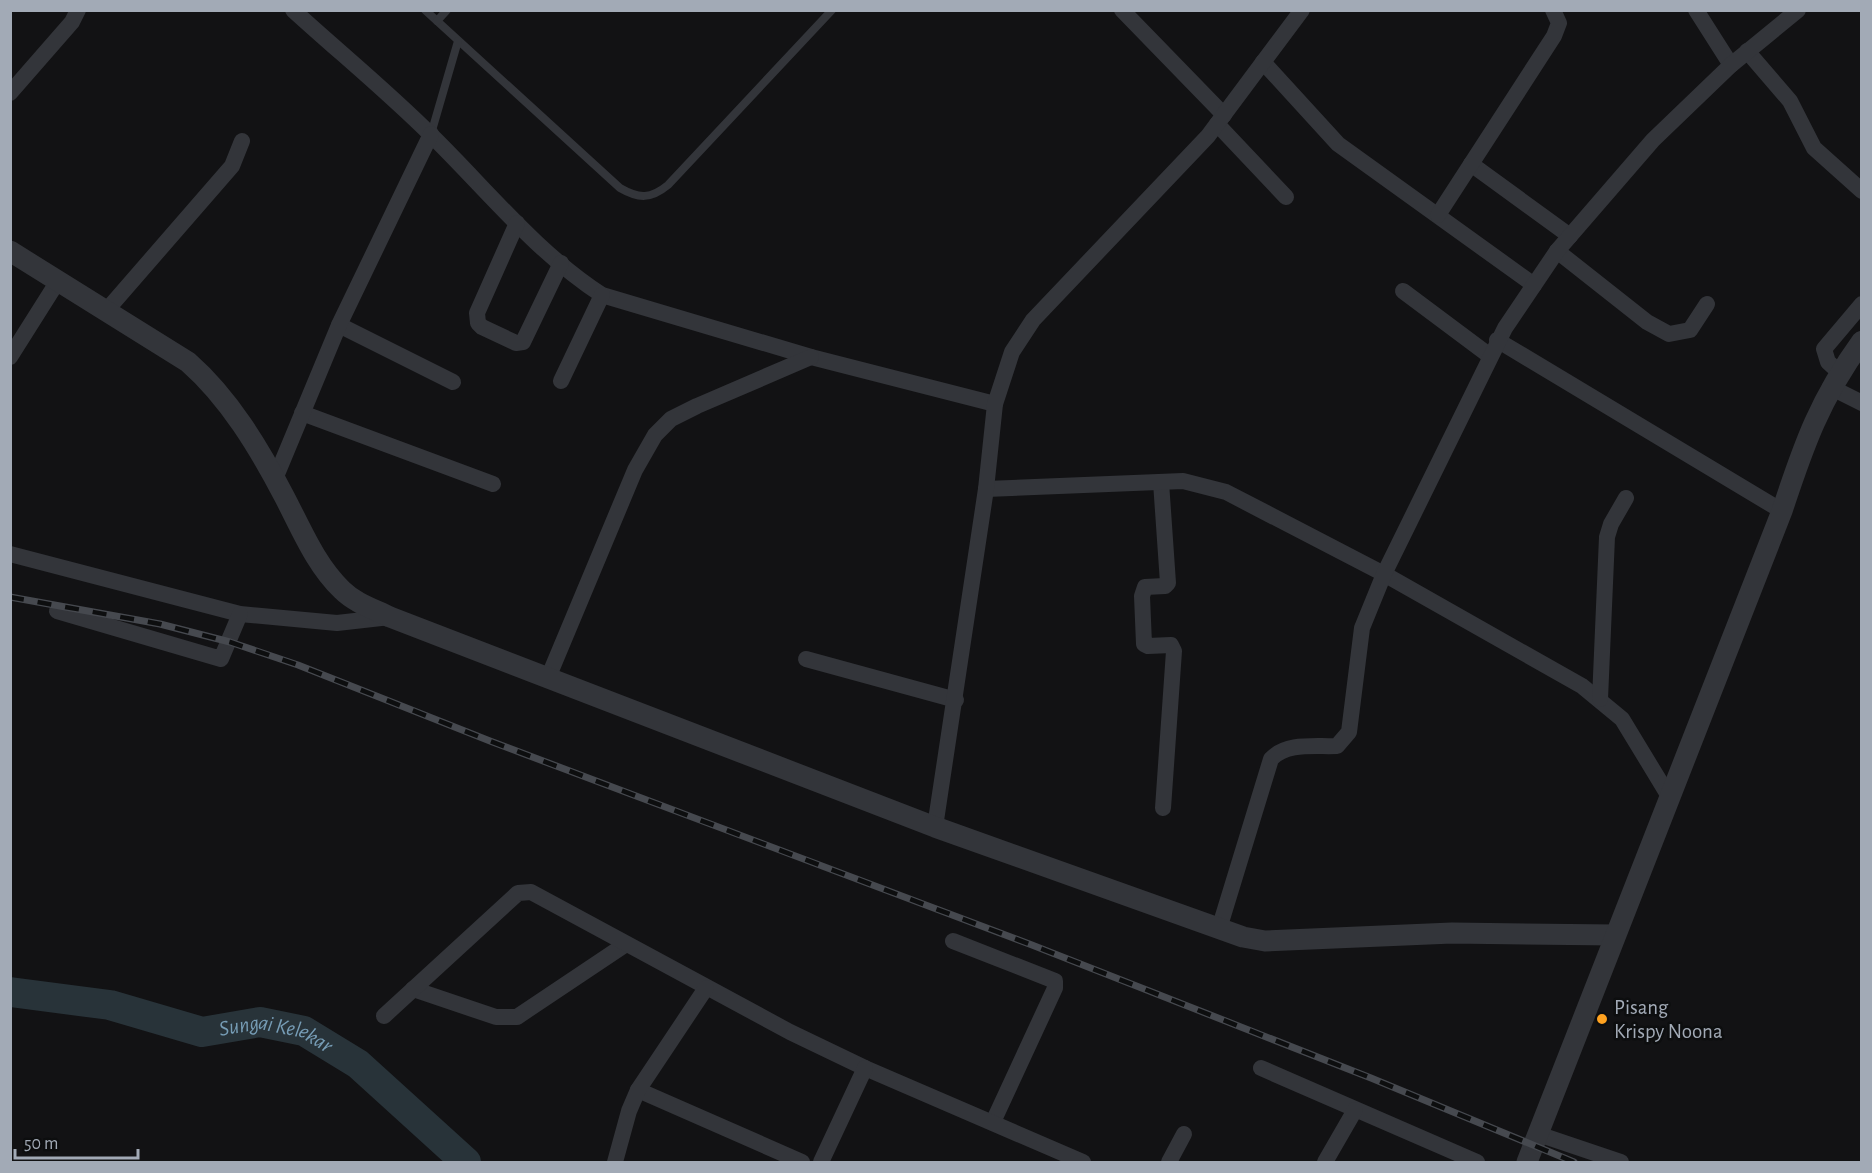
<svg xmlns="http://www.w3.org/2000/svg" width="1872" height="1173" font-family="'Alegreya Sans',sans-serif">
<rect width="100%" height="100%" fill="#121214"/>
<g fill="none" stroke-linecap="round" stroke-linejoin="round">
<path stroke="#283339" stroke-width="30" id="s1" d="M 10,992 L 110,1005 L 202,1032 L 260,1022 L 304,1031 L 358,1064 L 466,1162"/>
<g stroke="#33353a" stroke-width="8">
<path d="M 425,10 L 620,188 C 639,199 651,199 668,185 L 832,10"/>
<path d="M 437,21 L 447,10"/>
<path d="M 431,134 L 458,41"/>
</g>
<g stroke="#33353a" stroke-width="16">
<path d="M 293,10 C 339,52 388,92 432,136 C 487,190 537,253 602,295 L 811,357 L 995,404"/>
<path d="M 1122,10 L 1224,115"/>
<path d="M 1696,10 L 1731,65"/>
<path d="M 1747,51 L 1790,101 L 1814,148 L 1862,191"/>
<path d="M 1263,62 L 1338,144 L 1534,285"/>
<path d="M 10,93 L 72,22 L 78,10"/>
<path d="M 1217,124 L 1286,197"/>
<path d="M 1471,164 L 1570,236"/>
<path d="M 1438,215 L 1554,36 L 1559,23 L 1553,10"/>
<path d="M 517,223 L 477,313 L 478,323 L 482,327 L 516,343 L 523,342 L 561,263"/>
<path d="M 1557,251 L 1647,322 L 1669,334 L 1690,330 L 1707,304"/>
<path d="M 1403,291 L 1490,356"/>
<path d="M 106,311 L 232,166 L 242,141"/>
<path d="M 339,325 L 453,382"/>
<path d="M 1497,340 L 1782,511"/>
<path d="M 10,357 L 58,281"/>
<path d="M 1839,372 L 1828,362 L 1824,349 L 1862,304"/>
<path d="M 561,381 L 602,295"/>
<path d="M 1830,387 L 1862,403"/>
<path d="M 302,413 L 493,484"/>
<path d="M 275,479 L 339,325 L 431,134"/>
<path d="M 1161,482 L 1168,583 L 1165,586 L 1145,587 L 1142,596 L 1144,644 L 1148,646 L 1171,645 L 1174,651 L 1163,808"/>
<path d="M 986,489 L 1183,481 L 1226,492 L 1384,574 L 1582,686 L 1622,719 L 1670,798"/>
<path d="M 10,554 L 240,614 L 337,623 L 390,617"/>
<path d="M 57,611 L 221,659 L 240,614"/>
<path d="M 806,659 L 956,700"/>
<path d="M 548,678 L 635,470 L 655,435 L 671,419 L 697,406 L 811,357"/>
<path d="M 1600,699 L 1607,537 L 1611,524 L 1626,498"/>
<path d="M 935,827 L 986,489 L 995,404 L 1012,352 L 1033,320 L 1208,136 L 1302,10"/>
<path d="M 1219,929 L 1271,759 C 1287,742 1315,747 1337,746 L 1349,732 L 1362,628 L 1384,574 L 1505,328 L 1557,251 L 1653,140 L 1731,65 L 1798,10"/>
<path d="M 953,941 L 1055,981 L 1055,988 L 993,1122"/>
<path d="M 413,989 L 496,1017 L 517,1017 L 626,944"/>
<path d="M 384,1016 L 518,893 L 531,892 L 790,1032 L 865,1068 L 1083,1162"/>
<path d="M 1261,1068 L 1477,1162"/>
<path d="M 638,1090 L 802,1162"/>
<path d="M 1538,1134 L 1621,1162"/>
<path d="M 615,1162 L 629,1111 L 638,1090 L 706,988"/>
<path d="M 821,1162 L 865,1068"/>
<path d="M 1169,1162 L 1184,1134"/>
<path d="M 1325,1162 L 1355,1110"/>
</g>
<g stroke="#33353a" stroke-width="21">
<path d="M 10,251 L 188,362 C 229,398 259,448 284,496 C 301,528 315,564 342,590 C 355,603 374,609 390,617 L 935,827 L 1243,937 L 1265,941 L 1452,933 L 1615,935"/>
<path d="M 1527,1162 L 1782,511 C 1804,444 1820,399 1862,341"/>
</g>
<defs>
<path id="rail" d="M 10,597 L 160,624 L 230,642 L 298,665 L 490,741 L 1032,945 L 1371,1078 L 1574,1162"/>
</defs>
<use href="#rail" stroke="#46494f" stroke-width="7"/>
<use href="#rail" stroke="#0d0e0f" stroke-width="4.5" stroke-dasharray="14" stroke-linecap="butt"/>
</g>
<circle fill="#ffa220" stroke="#0d0e0f" stroke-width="2" cx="1602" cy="1019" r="6"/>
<g text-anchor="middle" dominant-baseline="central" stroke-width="5" stroke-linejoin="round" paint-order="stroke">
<g font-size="21" fill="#a2aab6" stroke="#0d0e0f" text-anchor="start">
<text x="1614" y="1007">Pisang<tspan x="1614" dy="24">Krispy Noona</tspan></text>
</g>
<g font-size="22" font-style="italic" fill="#769cb5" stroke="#0d0e0f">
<text stroke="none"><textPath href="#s1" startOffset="273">Sungai Kelekar</textPath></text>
</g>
</g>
<rect width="1872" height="1173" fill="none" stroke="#a2aab6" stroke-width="24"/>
<path d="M15 1149v9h123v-9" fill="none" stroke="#a2aab6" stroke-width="3"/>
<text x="24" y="1149" font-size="18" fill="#a2aab6" stroke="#0d0e0f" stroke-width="4.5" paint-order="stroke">50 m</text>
</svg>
